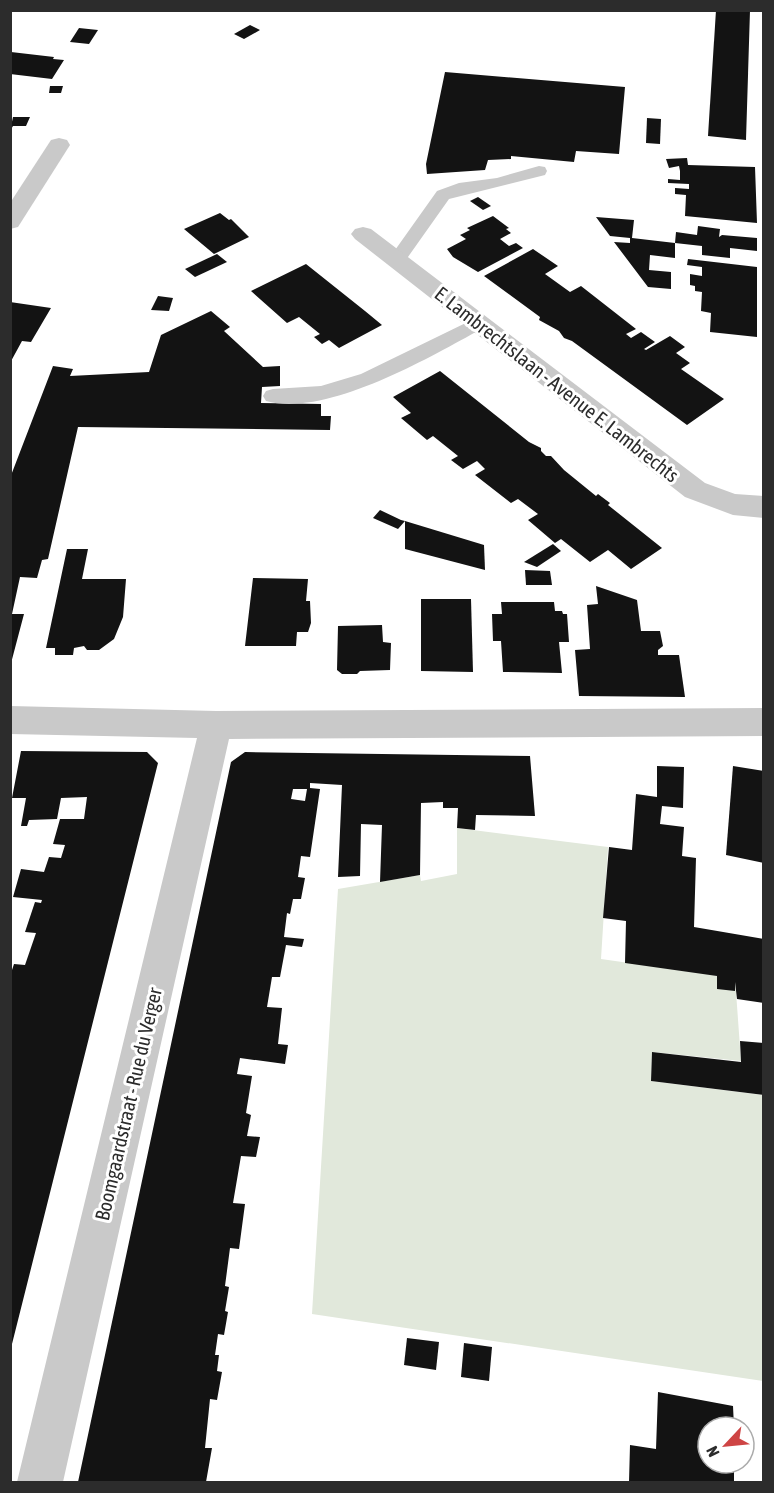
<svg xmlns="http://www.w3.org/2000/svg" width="774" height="1493" font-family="'Asap Condensed',sans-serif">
<rect width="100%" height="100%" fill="#fff"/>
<path fill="#e1e8db" d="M 457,828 L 608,847 L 601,959 L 735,978 L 741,1061 L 652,1052 L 651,1081 L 763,1095 L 763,1381 L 312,1314 L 338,889 L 420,875 L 421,881 L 457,874 Z"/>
<g fill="#131313" fill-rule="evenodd">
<path d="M 716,10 L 750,10 L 746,140 L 708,136 Z"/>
<path d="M 250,25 L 260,30 L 244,39 L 234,34 Z"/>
<path d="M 79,28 L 98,30 L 89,44 L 70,42 Z"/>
<path d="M 11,52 L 54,57 L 53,59 L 64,60 L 52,79 L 10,74 Z"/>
<path d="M 445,72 L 625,87 L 619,154 L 576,151 L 574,162 L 511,156 L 511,159 L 488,160 L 485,170 L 427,174 L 426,164 Z"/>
<path d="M 50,86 L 63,86 L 61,93 L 49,93 Z"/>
<path d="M 13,117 L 30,117 L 26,126 L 13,126 L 10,131 Z"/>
<path d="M 647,118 L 661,119 L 660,144 L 646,143 Z"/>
<path d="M 687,158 L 688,165 L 755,167 L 757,223 L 685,216 L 686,195 L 675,194 L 675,188 L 689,189 L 689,184 L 668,183 L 668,179 L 680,180 L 680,171 L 679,166 L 669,168 L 666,159 Z"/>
<path d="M 478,197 L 491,206 L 483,210 L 470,201 Z"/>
<path d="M 220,213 L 229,220 L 231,219 L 249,237 L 214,254 L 184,229 Z"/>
<path d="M 493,216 L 509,228 L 506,229 L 511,233 L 500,239 L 509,246 L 516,243 L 523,248 L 478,272 L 453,257 L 447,249 L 466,239 L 460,235 L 470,230 L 467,228 Z"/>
<path d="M 596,217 L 634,220 L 632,238 L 675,243 L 675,258 L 650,255 L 649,270 L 671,272 L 671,289 L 648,287 L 614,242 L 630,243 L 630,238 L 610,236 Z"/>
<path d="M 698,226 L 720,229 L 719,237 L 722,235 L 757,238 L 757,251 L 730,248 L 730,258 L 702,255 L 702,246 L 675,243 L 676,232 L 697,235 Z"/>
<path d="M 533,249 L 558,266 L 545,274 L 570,292 L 581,286 L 636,329 L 626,334 L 631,338 L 641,332 L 655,342 L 644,349 L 646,350 L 670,336 L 685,347 L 676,353 L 690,363 L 681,369 L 724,399 L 687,425 L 572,341 L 564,338 L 559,331 L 539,320 L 540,317 L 484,276 Z"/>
<path d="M 217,254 L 227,262 L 195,277 L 185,269 Z"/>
<path d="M 688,259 L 757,267 L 757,337 L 710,332 L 711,313 L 701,311 L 702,292 L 695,291 L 695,286 L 690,285 L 690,274 L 702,276 L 702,267 L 687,265 Z"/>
<path d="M 306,264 L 365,311 L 382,325 L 339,348 L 329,340 L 322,344 L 314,337 L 320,334 L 299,317 L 287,323 L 251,291 Z"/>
<path d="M 158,296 L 173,298 L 169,311 L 151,310 Z"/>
<path d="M 10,302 L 51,308 L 31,342 L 22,341 L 10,363 Z"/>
<path d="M 211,311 L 230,327 L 224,331 L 263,367 L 280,366 L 280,386 L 262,387 L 261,403 L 321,404 L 321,416 L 331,416 L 330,430 L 78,427 L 48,559 L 42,560 L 37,578 L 20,577 L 12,614 L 24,614 L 10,667 L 10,478 L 53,366 L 73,369 L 70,376 L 149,372 L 161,335 Z"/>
<path d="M 440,371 L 529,442 L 541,448 L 541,451 L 546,456 L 551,456 L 564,470 L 596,496 L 598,494 L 610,503 L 608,505 L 662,548 L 631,569 L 608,550 L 590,562 L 561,539 L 555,543 L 528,520 L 538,514 L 518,499 L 511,503 L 475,475 L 485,469 L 477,461 L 463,469 L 451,460 L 458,456 L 433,436 L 427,440 L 401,418 L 411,413 L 393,397 Z"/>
<path d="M 380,510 L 401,520 L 405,521 L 398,529 L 373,518 Z"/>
<path d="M 405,521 L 484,545 L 485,570 L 405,549 Z"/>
<path d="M 553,544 L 561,551 L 537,567 L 524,562 Z"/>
<path d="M 67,549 L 88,549 L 82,579 L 126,579 L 123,617 L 114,639 L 99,650 L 87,650 L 84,646 L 74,648 L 73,655 L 55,655 L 55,648 L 46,648 Z"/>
<path d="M 525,570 L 550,571 L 552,585 L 526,585 Z"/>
<path d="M 253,578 L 308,579 L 306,601 L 310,601 L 311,623 L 308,632 L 297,632 L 296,646 L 245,646 Z"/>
<path d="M 596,586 L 637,600 L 641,631 L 660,631 L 663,646 L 658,650 L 658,655 L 679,655 L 685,697 L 579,696 L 575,650 L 590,649 L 587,605 L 598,604 Z"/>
<path d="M 421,599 L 471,599 L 473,672 L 421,671 Z"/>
<path d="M 501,602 L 554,602 L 555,611 L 562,611 L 563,614 L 567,614 L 569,642 L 559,642 L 562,673 L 503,672 L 501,641 L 493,641 L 492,614 L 502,614 Z"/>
<path d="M 382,625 L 383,642 L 391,643 L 390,670 L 360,671 L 357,674 L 342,674 L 337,670 L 338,626 Z"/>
<path d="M 21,751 L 147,752 L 158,763 L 11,1348 L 10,976 L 14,964 L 25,965 L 36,933 L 25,932 L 35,902 L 41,903 L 42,900 L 13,897 L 21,869 L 44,872 L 49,857 L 61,858 L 65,845 L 53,844 L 60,819 L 84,819 L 87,797 L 61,798 L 57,819 L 29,820 L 27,826 L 21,826 L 26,798 L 12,798 Z"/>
<path d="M 245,752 L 530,756 L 535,816 L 476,815 L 475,830 L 457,828 L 458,808 L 443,808 L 443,802 L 421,803 L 420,875 L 380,882 L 382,825 L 361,824 L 360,876 L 338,877 L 342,785 L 310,783 L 310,788 L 320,789 L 310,857 L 301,856 L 298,877 L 305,878 L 301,899 L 293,899 L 290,914 L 287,913 L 284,937 L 304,939 L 302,947 L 286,945 L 280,977 L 272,977 L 267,1007 L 282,1008 L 278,1044 L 288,1045 L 285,1064 L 240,1058 L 237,1074 L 252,1076 L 246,1113 L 251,1115 L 247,1136 L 260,1137 L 256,1157 L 241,1156 L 233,1203 L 245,1204 L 239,1249 L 230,1248 L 225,1286 L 229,1287 L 225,1311 L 228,1312 L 224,1335 L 218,1334 L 215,1355 L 219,1355 L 217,1371 L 222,1372 L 217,1400 L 210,1399 L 205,1448 L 212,1448 L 206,1482 L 78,1482 L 231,762 ZM 293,789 L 307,789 L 305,801 L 291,799 Z"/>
<path d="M 657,766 L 684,767 L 683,808 L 662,806 L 660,824 L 684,827 L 682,856 L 696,858 L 694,927 L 764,939 L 764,1003 L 737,999 L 735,982 L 735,991 L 717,989 L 717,976 L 625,963 L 626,921 L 603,918 L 609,847 L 632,850 L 636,794 L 657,797 Z"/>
<path d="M 733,766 L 764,771 L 764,863 L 726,855 Z"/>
<path d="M 740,1041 L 764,1043 L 764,1095 L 651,1081 L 652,1052 L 741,1062 Z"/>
<path d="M 407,1338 L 439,1342 L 436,1370 L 404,1365 Z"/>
<path d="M 464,1343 L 492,1347 L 489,1381 L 461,1377 Z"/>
<path d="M 658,1392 L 733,1406 L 734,1427 L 708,1427 L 708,1463 L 734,1463 L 734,1482 L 629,1482 L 630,1445 L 656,1449 Z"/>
</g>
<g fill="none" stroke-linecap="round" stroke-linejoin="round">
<g fill="#c9c9c9" fill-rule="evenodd">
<path d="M 539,166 L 545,167 L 547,171 L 545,175 L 449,199 L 403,264 L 391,264 L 388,260 L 437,191 L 459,183 L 497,178 Z"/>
<path d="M 478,317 L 487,323 L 485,327 C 432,356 327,418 266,401 L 263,396 L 266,391 L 273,389 L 321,386 L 361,374 Z"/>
</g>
<g fill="#c9c9c9" fill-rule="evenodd">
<path d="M 59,138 L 67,140 L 70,145 L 18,227 L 10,229 L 10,203 L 51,140 Z"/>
<path d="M 363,227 L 371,229 L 705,483 L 735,494 L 764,496 L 764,518 L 733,515 L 685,497 L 355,239 L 351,234 L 355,229 Z"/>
<path d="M 10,706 L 216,711 L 764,708 L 764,736 L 229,739 L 63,1482 L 17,1482 L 197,738 L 10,734 Z"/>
</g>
</g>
<g text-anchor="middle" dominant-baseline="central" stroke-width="6" stroke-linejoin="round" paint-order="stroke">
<g font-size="20" fill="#2c2c2c" stroke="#fff">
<text transform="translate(557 384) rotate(38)">E. Lambrechtslaan - Avenue E. Lambrechts</text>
<text transform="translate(128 1104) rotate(-77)">Boomgaardstraat - Rue du Verger</text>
</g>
</g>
<rect width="774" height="1493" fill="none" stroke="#2c2c2c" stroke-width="24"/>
<g transform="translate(726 1445) rotate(244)"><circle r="28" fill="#ffffff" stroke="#ababab" stroke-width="1.5"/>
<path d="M0-4.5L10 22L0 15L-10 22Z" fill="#ce4444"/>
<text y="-9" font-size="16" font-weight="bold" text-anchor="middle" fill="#2c2c2c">N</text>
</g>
</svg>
